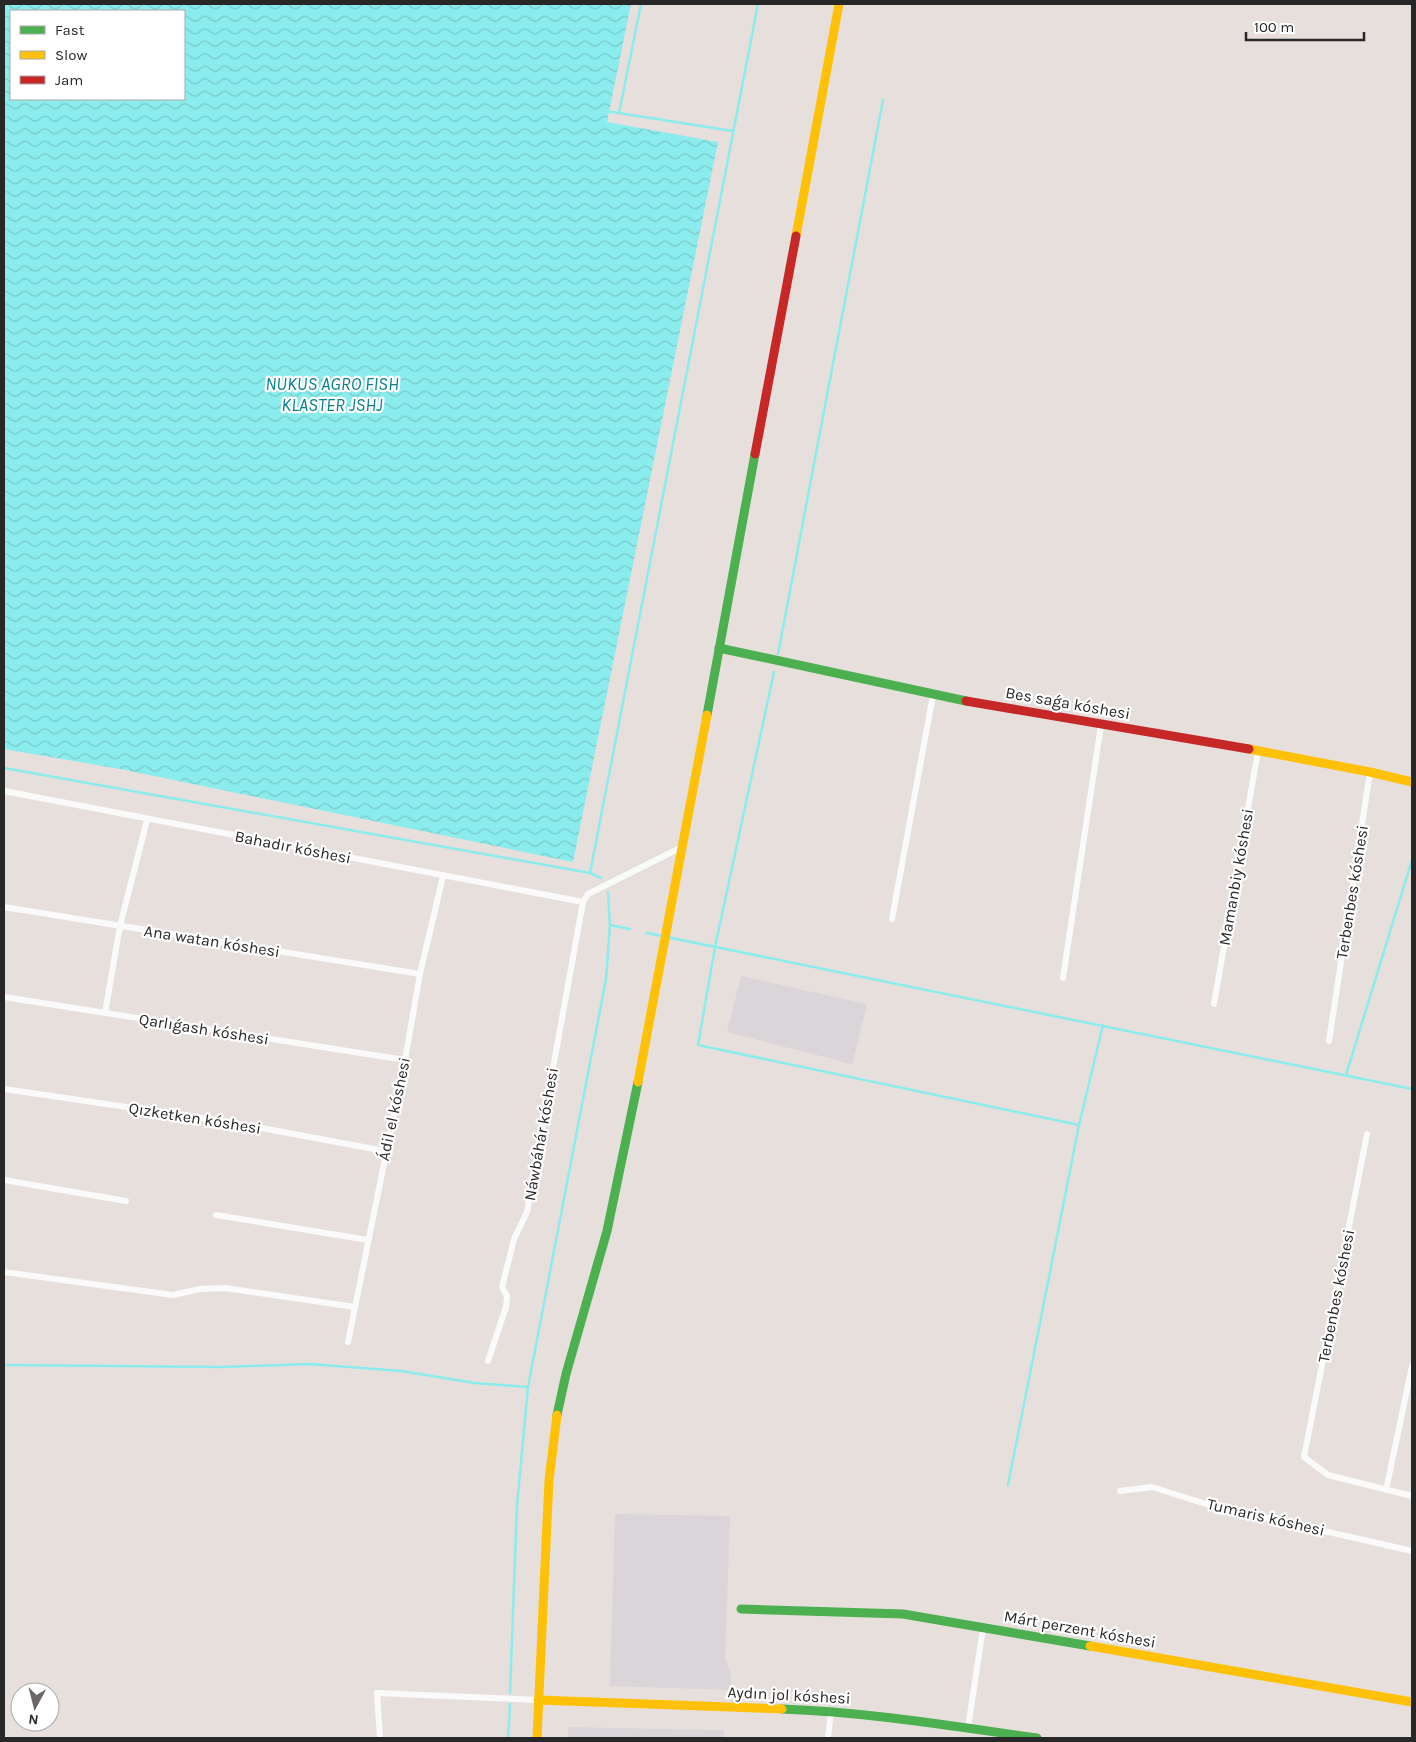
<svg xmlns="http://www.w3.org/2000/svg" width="1416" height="1742" font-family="Karla,sans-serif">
<defs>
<pattern id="water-waves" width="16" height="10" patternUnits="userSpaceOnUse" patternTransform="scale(1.25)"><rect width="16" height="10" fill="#8beced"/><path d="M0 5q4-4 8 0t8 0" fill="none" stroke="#78cacb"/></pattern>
</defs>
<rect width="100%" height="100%" fill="#e7dfdc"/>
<g fill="#d9d5d9">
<path d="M 741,976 L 867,1004 L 852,1064 L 727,1032 Z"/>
<path d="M 615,1514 L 730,1516 L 725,1658 L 731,1675 L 731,1690 L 610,1686 Z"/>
<path d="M 568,1727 L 709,1730 L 724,1730 L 723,1738 L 568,1738 Z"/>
</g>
<path fill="url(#water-waves)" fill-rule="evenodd" d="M 4,4 L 631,4 L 607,122 L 718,142 L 573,862 L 120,769 L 4,749 ZM 11,11 L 184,11 L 184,99 L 11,99 Z"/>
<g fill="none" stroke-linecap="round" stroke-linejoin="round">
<g stroke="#8beced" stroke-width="2.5">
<path d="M 606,111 L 733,131"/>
<path d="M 619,113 L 641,4"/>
<path d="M 778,654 L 883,100"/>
<path d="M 774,672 L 715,947 L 698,1045 L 1079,1125 L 1008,1485"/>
<path d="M 4,768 L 590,873 L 601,878"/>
<path d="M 590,873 L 758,4"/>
<path d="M 608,892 L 610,925"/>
<path d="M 647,933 L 1412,1089"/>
<path d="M 1346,1075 L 1412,860"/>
<path d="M 1079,1125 L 1103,1025"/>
<path d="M 4,1365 L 223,1367 L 310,1364 L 401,1371 L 475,1383 L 528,1387"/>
<path d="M 510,1693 L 517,1505 L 528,1387 L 606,979 L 610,925 L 630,929"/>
<path d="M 508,1738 L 510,1704"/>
</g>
<g stroke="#fbfafa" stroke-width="6">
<path d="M 4,791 L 583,902"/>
<path d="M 4,907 L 420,974"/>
<path d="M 892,919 L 933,695"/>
<path d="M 1063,978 L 1101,725"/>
<path d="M 4,997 L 405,1060"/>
<path d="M 1214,1004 L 1258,751"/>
<path d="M 105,1013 L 120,926 L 147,820"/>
<path d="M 1329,1041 L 1370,772"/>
<path d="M 4,1089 L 229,1122 L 385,1151"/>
<path d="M 1367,1134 L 1304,1457 L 1328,1475 L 1412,1496"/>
<path d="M 4,1180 L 126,1201"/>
<path d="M 216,1215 L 368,1240"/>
<path d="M 4,1272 L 173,1295 L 200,1289 L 225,1288 L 355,1307"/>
<path d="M 348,1342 L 405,1060 L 420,974 L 443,876"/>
<path d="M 488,1361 L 506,1307 L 507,1296 L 502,1287 L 514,1239 L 527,1212 L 583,902 L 588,894 L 682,847"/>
<path d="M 1386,1490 L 1412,1366"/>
<path d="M 1120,1491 L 1152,1487 L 1206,1504 L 1412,1551"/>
<path d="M 968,1728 L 983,1628"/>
<path d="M 380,1738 L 377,1693 L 538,1700"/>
<path d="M 828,1738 L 831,1711"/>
</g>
<g stroke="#4caf50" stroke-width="9">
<path d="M 719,648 L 966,701"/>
<path d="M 707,715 L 755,454"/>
<path d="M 557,1415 L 566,1374 L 607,1231 L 638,1082"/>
<path d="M 741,1609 L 903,1614 L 1090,1646"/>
<path d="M 782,1709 C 867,1712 952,1726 1037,1738"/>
</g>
<g stroke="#ffc107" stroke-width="9">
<path d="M 796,236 L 839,4"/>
<path d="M 1249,749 L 1370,772 L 1412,782"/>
<path d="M 638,1082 L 707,715"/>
<path d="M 1090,1646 L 1412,1702"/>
<path d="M 538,1700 L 782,1709"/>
<path d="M 537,1738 L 549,1480 L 557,1415"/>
</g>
<g stroke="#c62828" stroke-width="9">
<path d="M 755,454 L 796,236"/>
<path d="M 966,701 L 1249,749"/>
</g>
</g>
<g text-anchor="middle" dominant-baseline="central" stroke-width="4.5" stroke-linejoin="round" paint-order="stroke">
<g font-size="16" fill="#272727" stroke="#fff">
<text transform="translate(1068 703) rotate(10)">Bes saǵa kóshesi</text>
<text transform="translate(293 847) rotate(11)">Bahadır kóshesi</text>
<text transform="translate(1236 877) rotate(-80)">Mamanbiy kóshesi</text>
<text transform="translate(1352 892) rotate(-81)">Terbenbes kóshesi</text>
<text transform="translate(212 941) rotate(9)">Ana watan kóshesi</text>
<text transform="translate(204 1029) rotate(9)">Qarlıǵash kóshesi</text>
<text transform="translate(394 1109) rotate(-78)">Ádil el kóshesi</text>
<text transform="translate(195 1118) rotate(9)">Qızketken kóshesi</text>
<text transform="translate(541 1134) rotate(-80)">Náwbáhár kóshesi</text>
<text transform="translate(1336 1296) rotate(-79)">Terbenbes kóshesi</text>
<text transform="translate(1266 1517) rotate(13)">Tumaris kóshesi</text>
<text transform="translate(1080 1629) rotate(10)">Márt perzent kóshesi</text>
<text transform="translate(789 1695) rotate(3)">Aydın jol kóshesi</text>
</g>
<g font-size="18" font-style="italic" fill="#07818e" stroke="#fff">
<text x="332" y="384">NUKUS AGRO FISH<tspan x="332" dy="21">KLASTER JSHJ</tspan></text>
</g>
</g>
<rect width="1416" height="1742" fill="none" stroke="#272727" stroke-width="10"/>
<rect x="10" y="10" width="175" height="90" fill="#ffffff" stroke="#a9a9a9"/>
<rect x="20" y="26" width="25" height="8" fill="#4caf50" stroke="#a9a9a9"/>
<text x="55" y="35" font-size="15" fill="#272727">Fast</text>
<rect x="20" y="51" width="25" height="8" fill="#ffc107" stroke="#a9a9a9"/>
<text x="55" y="60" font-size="15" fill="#272727">Slow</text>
<rect x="20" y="76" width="25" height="8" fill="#c62828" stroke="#a9a9a9"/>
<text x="55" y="85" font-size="15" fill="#272727">Jam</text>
<g transform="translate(35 1707) rotate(187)"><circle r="24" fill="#ffffff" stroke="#a9a9a9"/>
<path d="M0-4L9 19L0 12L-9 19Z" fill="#6a6766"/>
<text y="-8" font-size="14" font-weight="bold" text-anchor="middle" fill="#272727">N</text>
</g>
<path d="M1246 32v8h118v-8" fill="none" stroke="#272727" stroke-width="2.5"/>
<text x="1254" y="32" font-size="15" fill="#272727" stroke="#ffffff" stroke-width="4" paint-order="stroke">100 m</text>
</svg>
